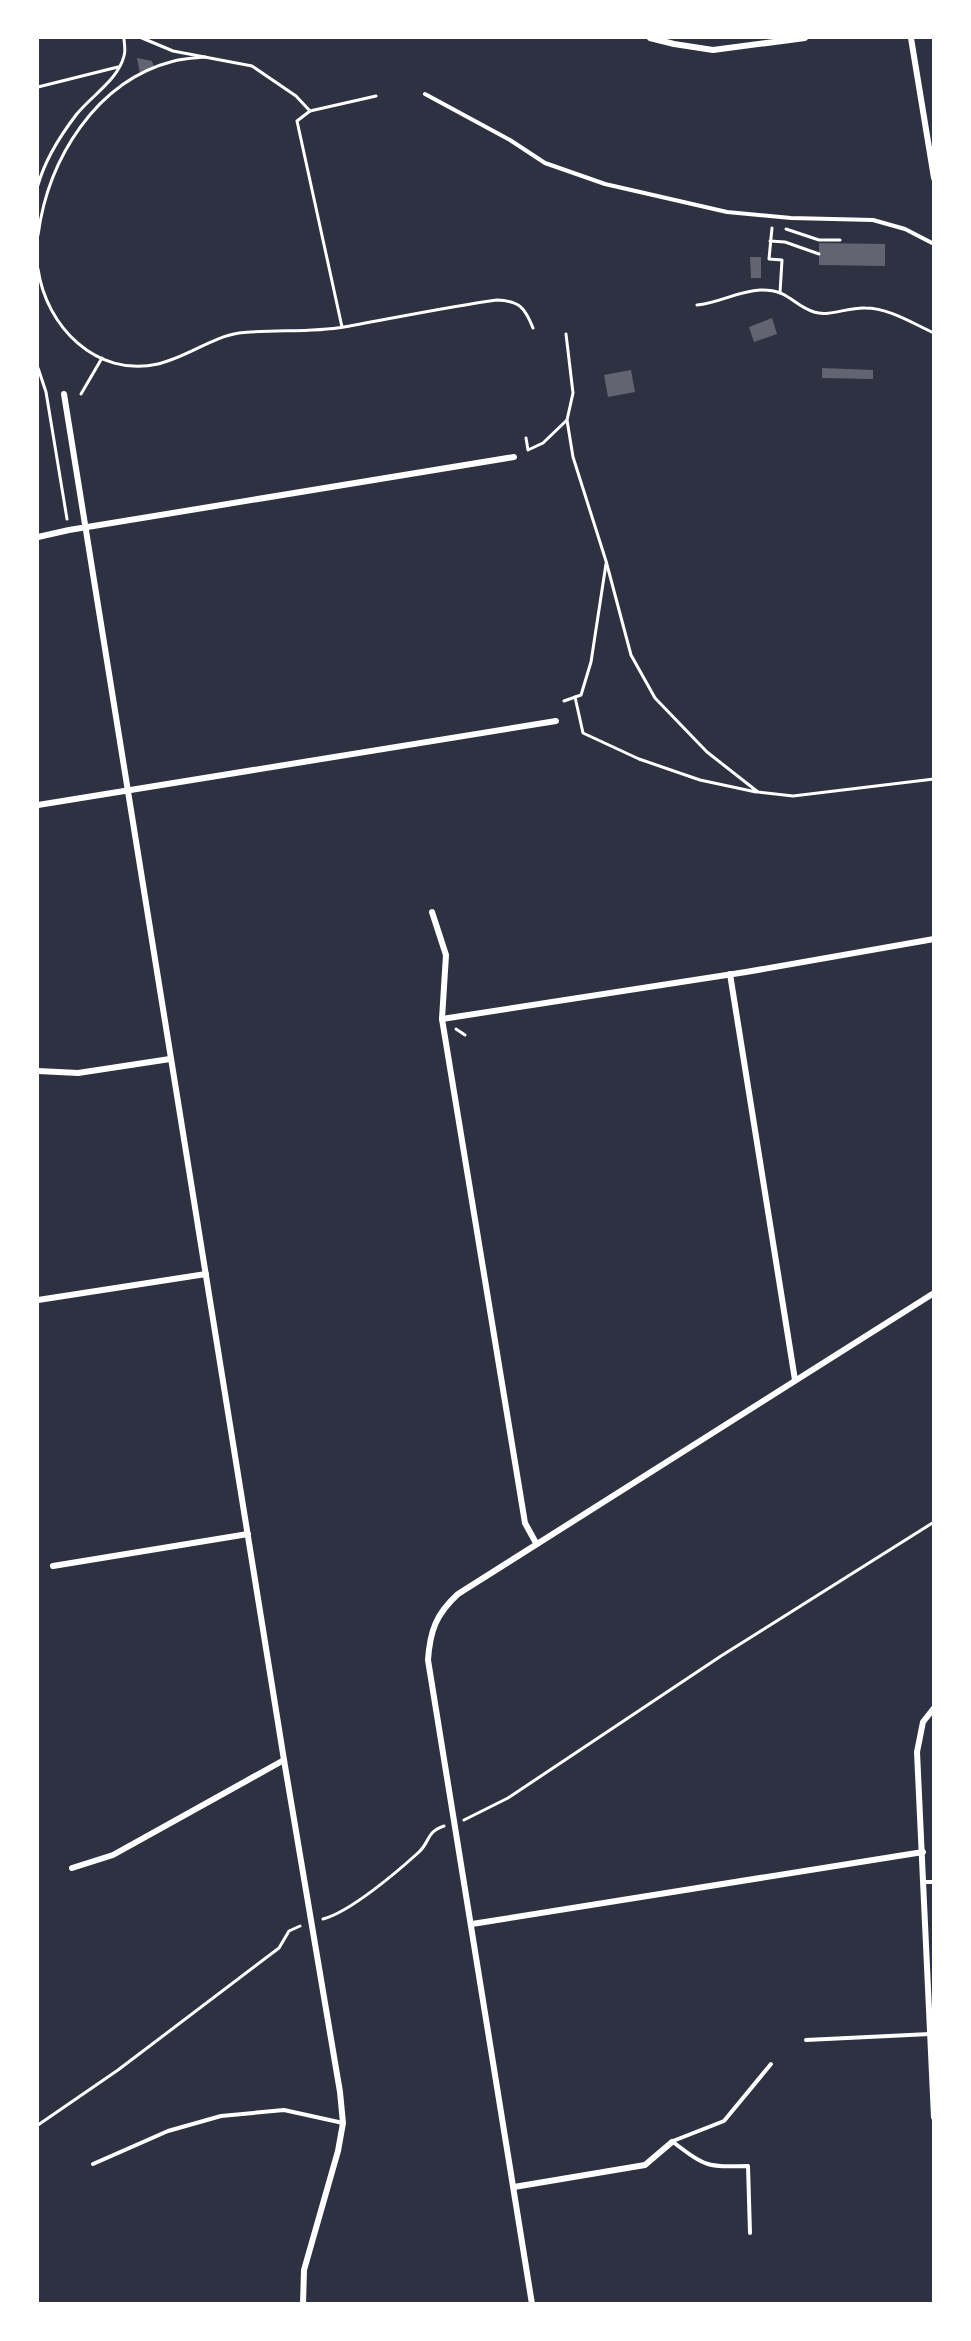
<svg xmlns="http://www.w3.org/2000/svg" width="971" height="2341" font-family="'Space Grotesk',sans-serif">
<rect width="100%" height="100%" fill="#2d3142"/>
<g fill="#626471">
<path d="M 137,58 L 152,61 L 154,67 L 140,74 Z"/>
<path d="M 819,243 L 885,244 L 885,266 L 819,265 Z"/>
<path d="M 750,257 L 761,257 L 761,278 L 751,278 Z"/>
<path d="M 772,318 L 777,334 L 754,342 L 749,327 Z"/>
<path d="M 822,368 L 873,370 L 873,379 L 822,378 Z"/>
<path d="M 631,370 L 635,392 L 608,397 L 604,375 Z"/>
</g>
<g fill="none" stroke-linecap="round" stroke-linejoin="round">
<g stroke="#fff" stroke-width="3">
<path d="M 142,38 L 173,51 L 252,66 L 296,96 L 310,111 L 376,96"/>
<path d="M 38,87 L 118,67"/>
<path d="M 310,111 L 297,121 L 342,327"/>
<path d="M 38,185 C 45,160 60,136 76,115 C 91,96 118,80 124,56 C 126,51 124,43 124,38"/>
<path d="M 772,228 L 769,259 L 782,260 L 780,293"/>
<path d="M 786,229 L 819,240 L 840,240"/>
<path d="M 38,235 C 48,160 95,81 174,61 C 184,58 195,58 205,57"/>
<path d="M 770,241 L 785,242 L 819,254"/>
<path d="M 38,269 C 46,326 96,378 158,364 C 187,357 212,337 239,333 C 274,329 310,333 344,327 C 395,318 446,307 497,300 C 520,301 525,308 533,328"/>
<path d="M 697,305 C 719,303 738,291 760,290 C 789,289 792,305 814,312 C 829,317 849,307 865,308 C 889,308 912,323 934,333"/>
<path d="M 566,334 L 573,393 L 567,420 L 573,457 L 606,561 L 631,655 L 655,698 L 707,752 L 758,792 L 793,796 L 934,779"/>
<path d="M 38,368 L 46,392 L 67,519"/>
<path d="M 81,394 L 102,358"/>
<path d="M 526,438 L 528,450 L 543,443 L 567,420"/>
<path d="M 575,697 L 583,733 L 639,759 L 700,780 L 756,792"/>
<path d="M 564,701 L 581,695 L 591,662 L 606,564"/>
<path d="M 456,1029 L 465,1035"/>
<path d="M 464,1820 L 508,1798 L 721,1656 L 934,1522"/>
<path d="M 323,1919 C 350,1912 397,1872 419,1852 C 430,1842 426,1832 444,1826"/>
<path d="M 38,2125 L 118,2070 L 279,1948 L 289,1931 L 300,1926"/>
</g>
<g stroke="#fff" stroke-width="4">
<path d="M 425,94 L 510,140 L 545,163 L 605,184 L 727,212 L 791,218 L 873,220 L 905,229 L 934,244"/>
<path d="M 924,1882 L 934,1882"/>
<path d="M 806,2040 L 930,2034"/>
<path d="M 673,2141 L 724,2121 L 771,2064"/>
<path d="M 673,2142 C 706,2167 706,2167 748,2166 L 750,2233"/>
<path d="M 93,2164 L 168,2131 L 221,2116 L 284,2110 L 343,2123"/>
</g>
<g stroke="#fff" stroke-width="6">
<path d="M 650,38 L 674,44 L 713,50 L 805,38"/>
<path d="M 911,38 L 934,178"/>
<path d="M 64,394 L 284,1760 L 340,2092 L 343,2123 L 338,2151 L 304,2270 L 303,2304"/>
<path d="M 38,537 L 69,530 L 514,457"/>
<path d="M 38,805 L 556,721"/>
<path d="M 432,912 L 446,955 L 442,1019"/>
<path d="M 730,974 L 795,1380"/>
<path d="M 38,1071 L 78,1073 L 170,1059"/>
<path d="M 38,1300 L 206,1274"/>
<path d="M 536,1543 L 525,1523 L 442,1019 L 746,972 L 934,939"/>
<path d="M 53,1566 L 248,1534"/>
<path d="M 934,1708 L 923,1722 L 917,1752 L 934,2117"/>
<path d="M 72,1868 L 113,1855 L 284,1760"/>
<path d="M 472,1924 L 923,1852"/>
<path d="M 514,2187 L 645,2165 L 672,2142"/>
<path d="M 532,2304 L 428,1660 C 430,1631 436,1614 458,1594 L 934,1293"/>
</g>
</g>
<rect width="971" height="2341" fill="none" stroke="#ffffff" stroke-width="78"/>
</svg>
